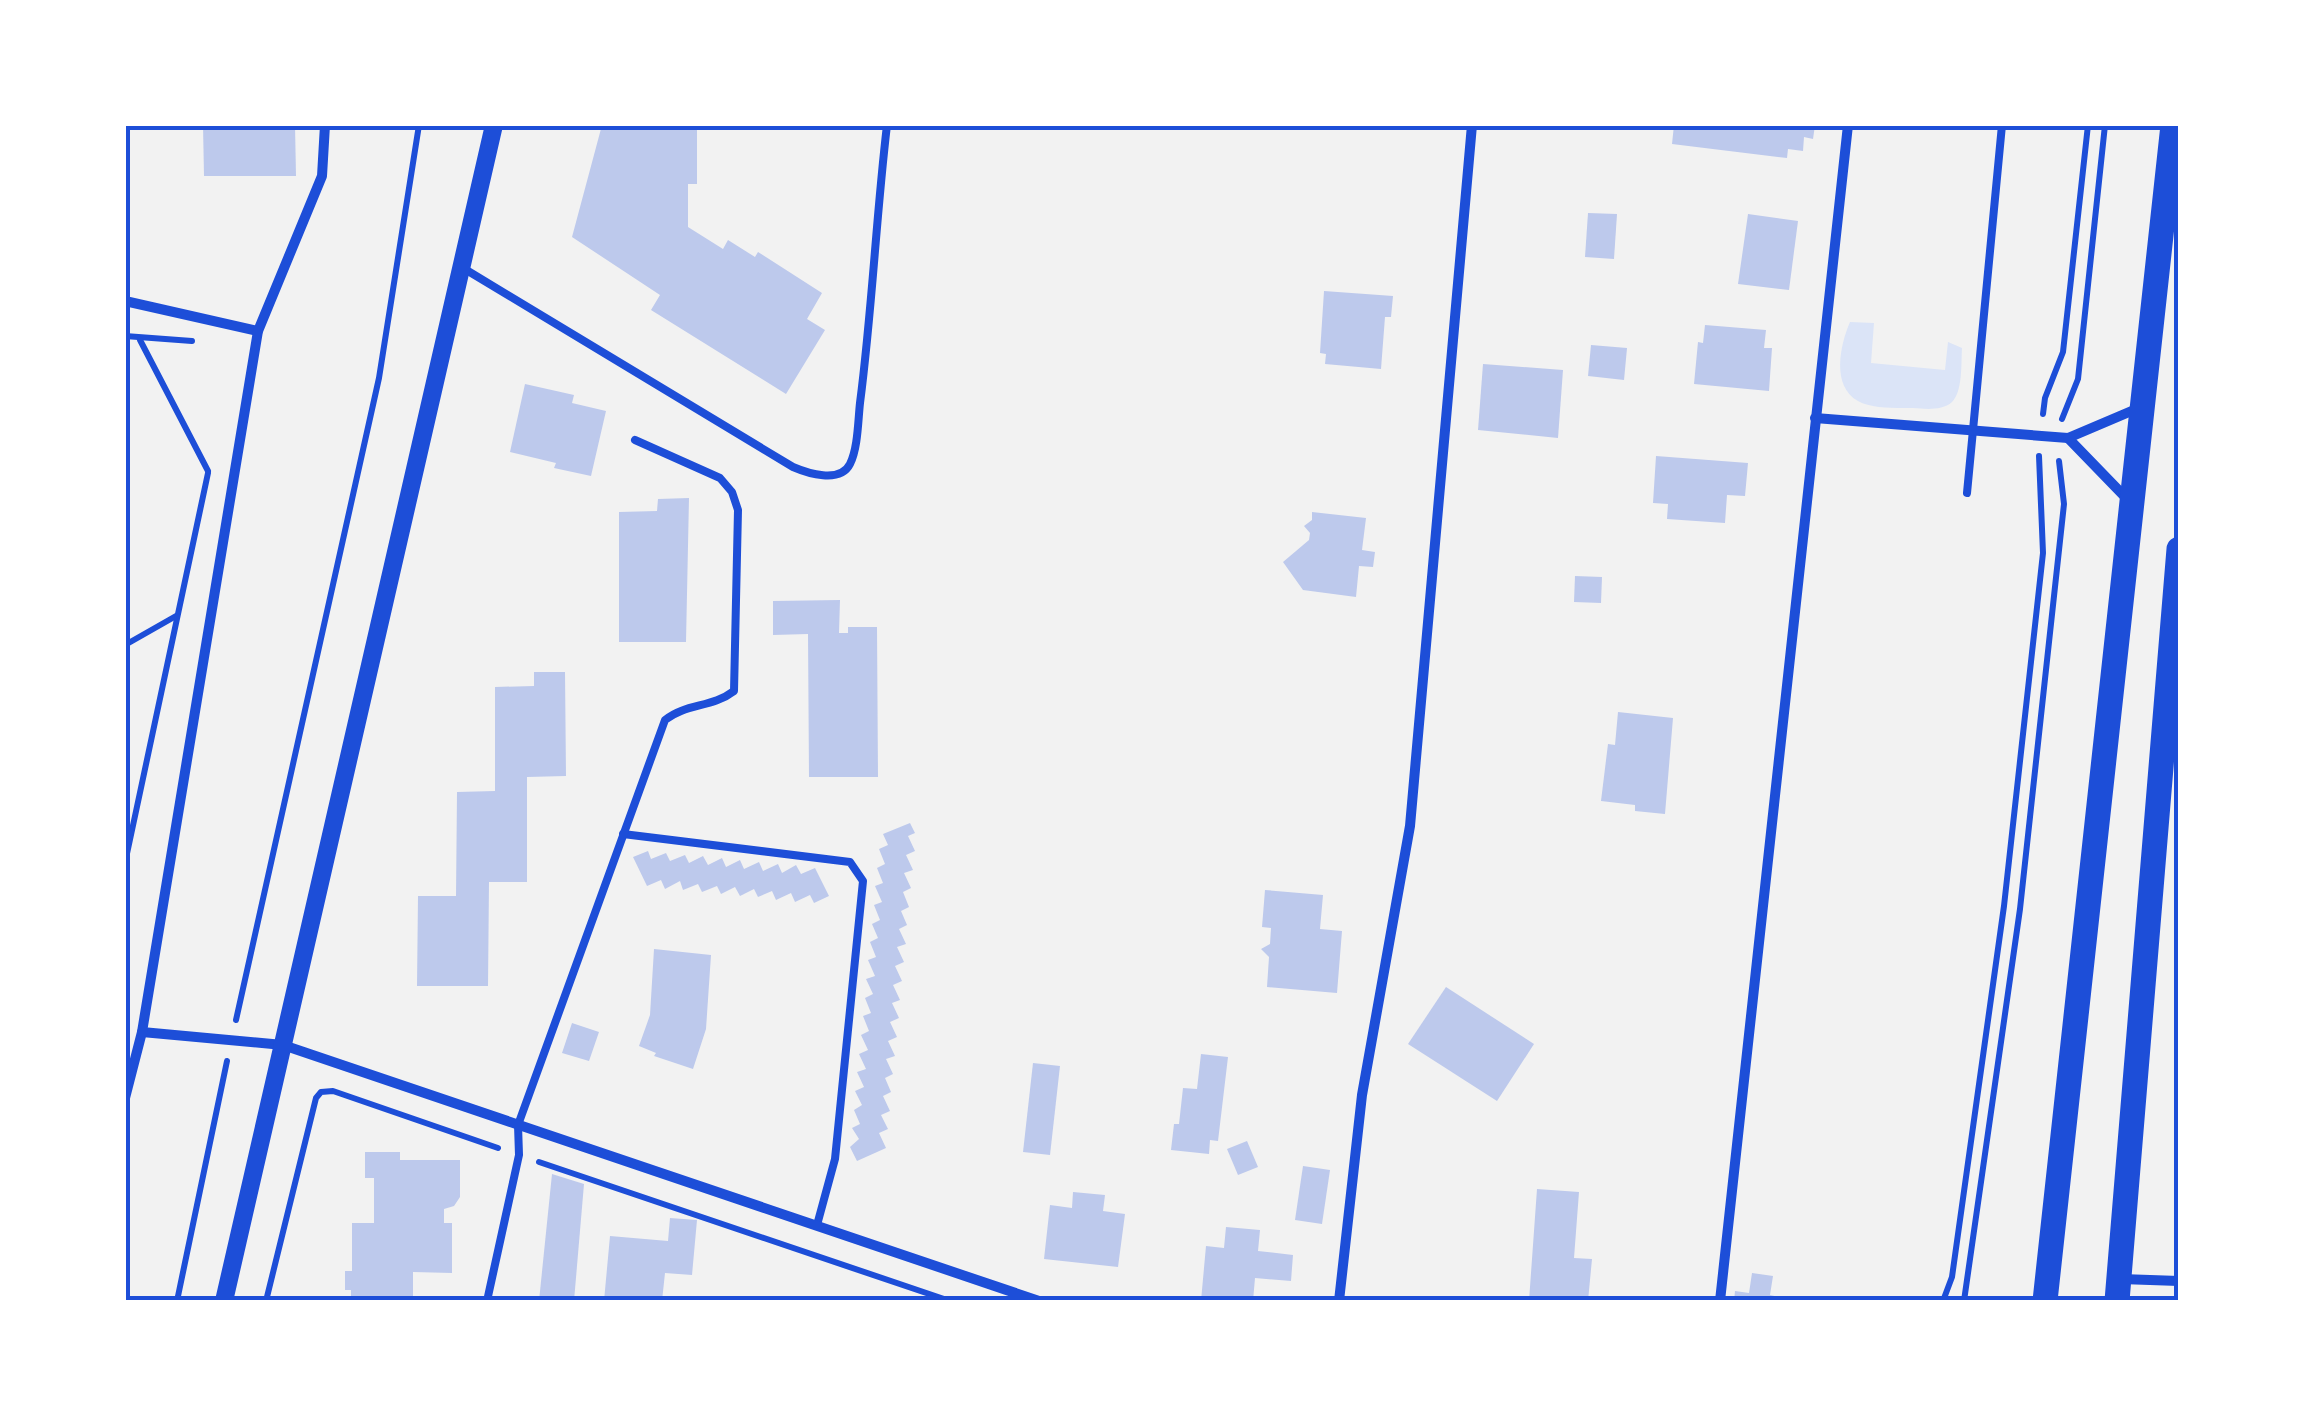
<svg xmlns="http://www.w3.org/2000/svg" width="2304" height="1426" font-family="'PT Sans',sans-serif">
<rect width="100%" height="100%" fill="#f2f2f2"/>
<path fill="#dbe4f7" d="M 1850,322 L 1874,323 L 1871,363 L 1945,370 L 1948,342 L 1962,348 C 1961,362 1963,391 1952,402 C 1942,411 1925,409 1913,408 C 1897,408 1872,409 1858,401 C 1831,386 1840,345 1850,322 Z"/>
<g fill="#bdc9ec">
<path d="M 203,125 L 295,125 L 296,176 L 204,176 Z"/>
<path d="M 602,125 L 697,125 L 697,184 L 688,184 L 688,227 L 723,249 L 728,240 L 755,257 L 758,252 L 822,293 L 807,319 L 825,330 L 786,394 L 651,310 L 660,295 L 572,237 Z"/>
<path d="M 1674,125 L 1815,125 L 1813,139 L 1804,137 L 1803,151 L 1788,149 L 1787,158 L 1672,144 Z"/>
<path d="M 1588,213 L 1617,214 L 1614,259 L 1585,257 Z"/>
<path d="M 1748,214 L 1798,221 L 1789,290 L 1738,284 Z"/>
<path d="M 1324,291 L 1393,296 L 1391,317 L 1385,317 L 1381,369 L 1325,364 L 1326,354 L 1320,353 Z"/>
<path d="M 1705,325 L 1766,330 L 1764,348 L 1772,348 L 1769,391 L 1694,384 L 1698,342 L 1703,343 Z"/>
<path d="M 1591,345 L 1627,348 L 1624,380 L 1588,376 Z"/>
<path d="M 1483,364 L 1563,370 L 1558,438 L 1478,430 Z"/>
<path d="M 525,384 L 574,395 L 572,403 L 606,411 L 591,476 L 554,468 L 556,463 L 510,452 Z"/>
<path d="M 1656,456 L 1748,463 L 1745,496 L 1727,495 L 1725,523 L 1667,519 L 1668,504 L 1653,503 Z"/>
<path d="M 689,498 L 686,642 L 619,642 L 619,512 L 657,511 L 658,499 Z"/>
<path d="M 1312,512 L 1366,518 L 1362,550 L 1375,552 L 1373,567 L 1359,566 L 1356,597 L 1303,590 L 1283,562 L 1309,540 L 1310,533 L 1304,526 L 1312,520 Z"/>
<path d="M 1575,576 L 1602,577 L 1601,603 L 1574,602 Z"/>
<path d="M 840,600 L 839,633 L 848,633 L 848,627 L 877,627 L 878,777 L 809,777 L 808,634 L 773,635 L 773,601 Z"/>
<path d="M 534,672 L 565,672 L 566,776 L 527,777 L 527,882 L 489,882 L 488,986 L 417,986 L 418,896 L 456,896 L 457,792 L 495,791 L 495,687 L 534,686 Z"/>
<path d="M 1618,712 L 1673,718 L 1665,814 L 1635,811 L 1635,805 L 1601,801 L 1608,744 L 1615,745 Z"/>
<path d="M 910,823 L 915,833 L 908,836 L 915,851 L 906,855 L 913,870 L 904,873 L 911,888 L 903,892 L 909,907 L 901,911 L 907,925 L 899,929 L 906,944 L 897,947 L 904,962 L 895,966 L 902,981 L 893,985 L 900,1000 L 892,1003 L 899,1018 L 890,1022 L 897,1037 L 888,1041 L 895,1056 L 886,1059 L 893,1074 L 885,1078 L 891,1092 L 883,1096 L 890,1111 L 881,1115 L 888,1129 L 879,1133 L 886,1148 L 857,1161 L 850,1147 L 859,1139 L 852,1128 L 860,1124 L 854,1110 L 862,1105 L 855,1091 L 864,1087 L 857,1072 L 866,1069 L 859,1054 L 868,1050 L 861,1035 L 869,1031 L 863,1016 L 871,1013 L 865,998 L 873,994 L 866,979 L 875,976 L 868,960 L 876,957 L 870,942 L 878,938 L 872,924 L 880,920 L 874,905 L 882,902 L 875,886 L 883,883 L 877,868 L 885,864 L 879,849 L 888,845 L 883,834 Z"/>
<path d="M 648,851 L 651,859 L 666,853 L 670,861 L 685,855 L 689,863 L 703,856 L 708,865 L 722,858 L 726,867 L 740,860 L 744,869 L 759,862 L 763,871 L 778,864 L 782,873 L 796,865 L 801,874 L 815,868 L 829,896 L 814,903 L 810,895 L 795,902 L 791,893 L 776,900 L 772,891 L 758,897 L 754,889 L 740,896 L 735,887 L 721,894 L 717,886 L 702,892 L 698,884 L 683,890 L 680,881 L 665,889 L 661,880 L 647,886 L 633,857 Z"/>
<path d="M 1265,890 L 1323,895 L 1320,929 L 1342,931 L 1337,993 L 1267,987 L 1269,957 L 1261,949 L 1270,944 L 1271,928 L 1262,927 Z"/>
<path d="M 654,949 L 711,955 L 706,1029 L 693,1069 L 654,1056 L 656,1053 L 639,1046 L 650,1015 Z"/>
<path d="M 1446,987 L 1534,1044 L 1497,1101 L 1408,1044 Z"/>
<path d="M 572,1023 L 599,1032 L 589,1061 L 562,1053 Z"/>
<path d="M 1201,1054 L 1228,1057 L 1218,1141 L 1210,1140 L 1209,1154 L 1171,1150 L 1174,1124 L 1179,1124 L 1183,1088 L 1197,1089 Z"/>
<path d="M 1033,1063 L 1060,1066 L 1050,1155 L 1023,1152 Z"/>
<path d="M 1247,1141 L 1258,1167 L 1238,1175 L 1227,1149 Z"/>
<path d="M 365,1152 L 400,1152 L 400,1160 L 460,1160 L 460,1197 L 454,1206 L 444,1209 L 444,1223 L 452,1223 L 452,1273 L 413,1272 L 413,1301 L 351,1301 L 351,1290 L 345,1290 L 345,1271 L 352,1271 L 352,1223 L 374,1223 L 374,1178 L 365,1178 Z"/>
<path d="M 1303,1166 L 1330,1170 L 1322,1224 L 1295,1220 Z"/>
<path d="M 552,1174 L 584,1184 L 574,1301 L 539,1301 Z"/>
<path d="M 1537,1189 L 1579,1192 L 1574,1258 L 1592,1259 L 1588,1301 L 1529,1301 Z"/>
<path d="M 1073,1192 L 1105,1195 L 1103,1211 L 1125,1214 L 1118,1267 L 1044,1259 L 1050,1205 L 1072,1208 Z"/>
<path d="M 670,1218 L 697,1220 L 692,1275 L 665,1273 L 662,1301 L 604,1301 L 610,1236 L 668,1241 Z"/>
<path d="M 1226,1227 L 1260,1230 L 1258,1251 L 1293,1255 L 1291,1281 L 1255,1278 L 1253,1301 L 1201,1301 L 1206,1246 L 1224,1248 Z"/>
<path d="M 1752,1273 L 1773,1276 L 1770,1295 L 1798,1301 L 1734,1301 L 1735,1291 L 1749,1293 Z"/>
</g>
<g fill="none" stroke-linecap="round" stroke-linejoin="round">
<g stroke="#1d4ed8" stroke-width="6">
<path d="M 125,336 L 192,341"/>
<path d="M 140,340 L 208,471"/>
<path d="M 2043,414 L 2045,398 L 2063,352 L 2088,125"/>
<path d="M 2062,419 L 2078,379 L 2105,125"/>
<path d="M 125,645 L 176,616"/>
<path d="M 125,863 L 208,473"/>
<path d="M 236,1020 L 379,378 L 419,125"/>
<path d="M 539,1162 L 950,1301"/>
<path d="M 177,1301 L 227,1061"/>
<path d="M 266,1301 L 316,1098 L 321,1092 L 333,1091 L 498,1148"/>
<path d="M 1943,1301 L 1952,1277 L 2004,906 L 2043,553 L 2039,456"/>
<path d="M 1964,1301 L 2020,909 L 2064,504 L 2059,461"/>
</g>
<g stroke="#1d4ed8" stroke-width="8">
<path d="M 463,268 L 793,467 C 807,473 840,484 850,464 C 858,448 858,421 860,403 C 872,311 876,218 887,125"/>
<path d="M 1967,493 L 2002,125"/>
<path d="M 623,834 L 850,862 L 863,881 L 835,1159 L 817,1225"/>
<path d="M 487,1301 L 519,1155 L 518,1125 L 665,720 C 686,703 712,708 734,691 L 738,510 L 732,492 L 720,478 L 635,440"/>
</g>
<g stroke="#1d4ed8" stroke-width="10">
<path d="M 125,301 L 258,331"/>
<path d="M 1815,418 L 2068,438 L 2141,407"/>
<path d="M 2068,438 L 2130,502"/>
<path d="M 142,1032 L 283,1045 L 1039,1301"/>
<path d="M 125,1098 L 142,1032 L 258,331 L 322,176 L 325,125"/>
<path d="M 2121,1279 L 2179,1281"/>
<path d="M 1339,1301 L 1362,1095 L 1410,826 L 1472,125"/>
<path d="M 1720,1301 L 1848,125"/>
</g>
<path stroke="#1d4ed8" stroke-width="18" d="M 224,1301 L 494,125"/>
<g stroke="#1d4ed8" stroke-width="25">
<path d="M 2045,1301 L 2173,125"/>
<path d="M 2117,1301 L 2179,549"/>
</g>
</g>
<rect width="2304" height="1426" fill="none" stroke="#ffffff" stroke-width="255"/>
<rect x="128" y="128" width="2048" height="1170" fill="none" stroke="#1d4ed8" stroke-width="4"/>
</svg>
